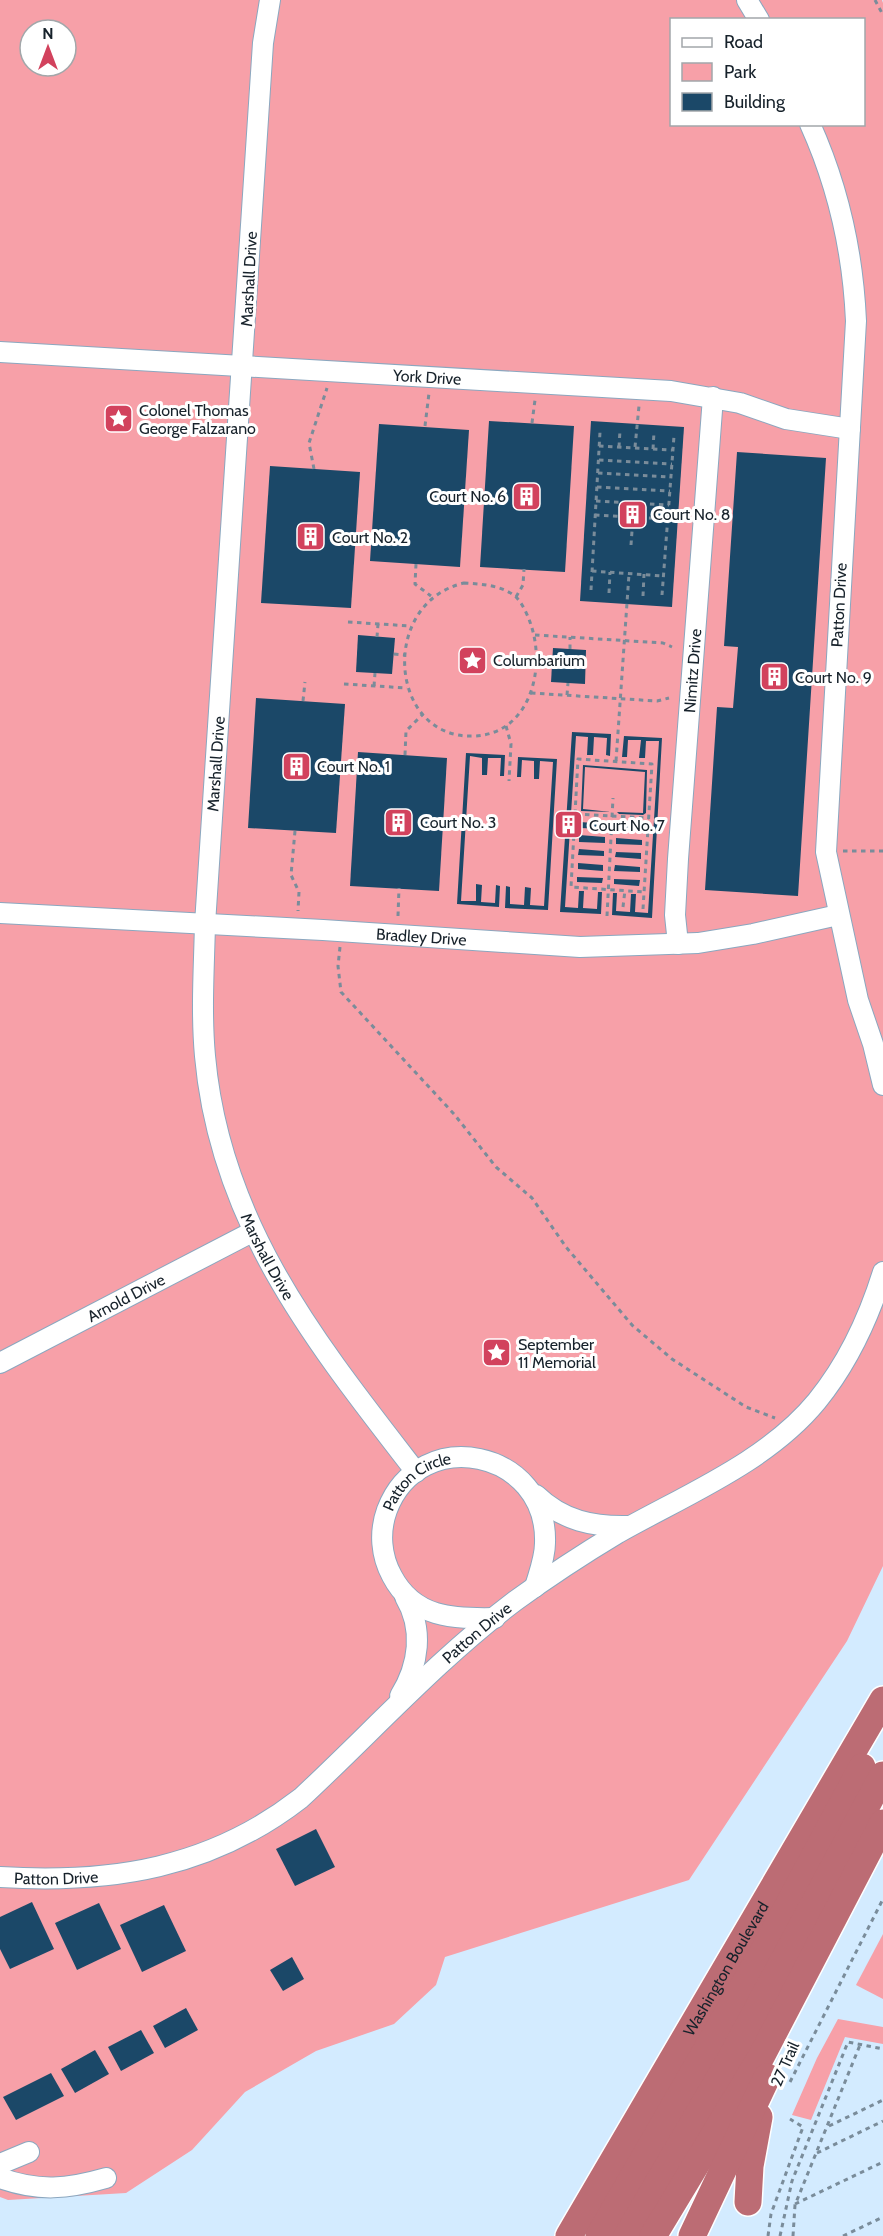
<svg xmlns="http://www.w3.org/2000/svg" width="883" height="2236" font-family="Cabin,sans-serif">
<rect width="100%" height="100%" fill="#d3ebff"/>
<g fill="#f7a0a8" fill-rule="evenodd">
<path d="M 0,0 L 882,0 L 883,3 L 883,1566 L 847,1641 L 689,1880 L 445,1957 L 436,1985 L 394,2024 L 316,2051 L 245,2092 L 192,2150 L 126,2193 L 8,2200 L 0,2197 ZM 672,20 L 864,20 L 864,124 L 672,124 ZM 30,30 L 66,30 L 66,66 L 30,66 Z"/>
<path d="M 883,1934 L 883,1999 L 856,1985 Z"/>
<path d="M 838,2019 L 883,2027 L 883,2044 L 845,2037 L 811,2120 L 792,2115 L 817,2058 Z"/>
</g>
<g fill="#1b4868">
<path d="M 489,421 L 574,426 L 565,572 L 480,567 Z"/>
<path d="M 591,421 L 684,427 L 672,607 L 580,601 Z"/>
<path d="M 379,424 L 469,430 L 460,567 L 370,561 Z"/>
<path d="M 737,452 L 826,458 L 798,896 L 705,890 L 717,707 L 733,708 L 738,647 L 724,646 Z"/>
<path d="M 270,466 L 360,472 L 351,608 L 261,603 Z"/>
<path d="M 358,635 L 395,638 L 392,674 L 356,672 Z"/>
<path d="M 553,648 L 586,650 L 585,684 L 551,682 Z"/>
<path d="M 256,698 L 345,704 L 336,833 L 248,828 Z"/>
<path d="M 572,732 L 611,734 L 610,756 L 606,755 L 607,738 L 594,737 L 593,755 L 587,755 L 588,737 L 576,736 L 565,907 L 578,908 L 579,891 L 584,891 L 583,908 L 597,909 L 598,892 L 602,892 L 601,914 L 560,912 Z"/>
<path d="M 624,736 L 662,738 L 652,918 L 612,915 L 613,893 L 617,893 L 616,911 L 630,912 L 631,894 L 636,894 L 635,912 L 648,913 L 659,741 L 646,741 L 645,758 L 639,758 L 641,740 L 628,740 L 627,757 L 622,757 Z"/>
<path d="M 358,752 L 447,758 L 439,891 L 350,886 Z"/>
<path d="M 466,753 L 505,755 L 504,776 L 500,776 L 501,758 L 488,758 L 487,775 L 482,775 L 482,758 L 470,756 L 461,901 L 476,901 L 476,884 L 482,885 L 481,902 L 495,903 L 496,885 L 500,886 L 499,907 L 457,904 Z"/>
<path d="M 518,757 L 557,759 L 548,910 L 505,908 L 506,886 L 510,887 L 510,904 L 524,905 L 525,887 L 531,888 L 530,905 L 544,906 L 553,762 L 540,761 L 539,779 L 534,779 L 534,761 L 522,760 L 521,777 L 517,777 Z"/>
<path d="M 583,765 L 647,770 L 646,813 L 643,815 L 619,814 L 617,812 L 643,813 L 645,772 L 585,767 L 583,809 L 611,812 L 581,811 Z"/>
<path d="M 580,822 L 606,824 L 606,829 L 580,828 Z"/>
<path d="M 617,824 L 642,826 L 642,831 L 617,830 Z"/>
<path d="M 579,835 L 605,837 L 605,843 L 579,842 Z"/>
<path d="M 616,838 L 642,840 L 642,845 L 616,844 Z"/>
<path d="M 579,849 L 604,851 L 604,856 L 578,855 Z"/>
<path d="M 616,852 L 641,853 L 641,859 L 615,857 Z"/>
<path d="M 578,863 L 603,865 L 603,871 L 578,869 Z"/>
<path d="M 615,865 L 640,867 L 640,872 L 614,871 Z"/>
<path d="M 577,877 L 603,878 L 602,883 L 577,882 Z"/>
<path d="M 614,879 L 640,880 L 639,886 L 614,884 Z"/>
<path d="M 316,1829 L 335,1867 L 295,1886 L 276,1849 Z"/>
<path d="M 32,1902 L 54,1949 L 10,1969 L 0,1949 L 0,1917 Z"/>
<path d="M 99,1903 L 121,1949 L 77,1970 L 55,1923 Z"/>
<path d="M 164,1905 L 186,1951 L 142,1972 L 120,1925 Z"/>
<path d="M 292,1957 L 304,1979 L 283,1991 L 270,1970 Z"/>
<path d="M 186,2008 L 198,2030 L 165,2048 L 153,2026 Z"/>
<path d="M 141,2030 L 154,2053 L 121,2071 L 108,2047 Z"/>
<path d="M 95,2050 L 109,2074 L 75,2093 L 61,2069 Z"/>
<path d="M 51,2073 L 64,2096 L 16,2120 L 3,2097 Z"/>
</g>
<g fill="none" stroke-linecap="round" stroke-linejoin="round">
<defs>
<g id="minor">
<path id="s1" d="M 270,0 L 263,43 L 205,924 C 204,968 201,1012 205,1056 C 220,1225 317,1344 416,1472"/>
<path d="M 747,0 L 759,20"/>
<path d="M 810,124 C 838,186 853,254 856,321 L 826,852 L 858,1000 L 873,1044 L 883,1085"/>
<path id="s2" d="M 0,352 L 671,391 L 740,403 L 786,419 L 850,429"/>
<path id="s3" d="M 0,913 L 323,930 L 580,947 L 698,943 L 753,934 L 838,915"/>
<path id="s4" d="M 678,944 L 675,915 L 678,859 L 713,397"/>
<path id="s5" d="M 0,1363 L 252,1232"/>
<path d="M 536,1495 C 563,1521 593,1527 629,1526"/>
<path id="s6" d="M 495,1618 C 453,1619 414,1618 392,1576 C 381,1556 379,1532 387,1510 C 420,1423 548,1450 545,1543 C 545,1558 539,1573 535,1587"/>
<path d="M 400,1696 C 419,1665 424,1629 405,1597"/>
<path id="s7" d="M 0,1877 C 112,1884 211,1868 301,1798 C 372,1732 438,1659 515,1601 C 548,1577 583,1554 618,1533 C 685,1495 767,1462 817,1401 C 847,1364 869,1317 883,1272"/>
<path d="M 0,2164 L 29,2152"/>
<path d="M 0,2178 C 39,2192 68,2189 106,2178"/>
</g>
<g id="highway">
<path d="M 748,2202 L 750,2166 L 759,2117"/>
<path id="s8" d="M 569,2236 L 883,1700"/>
<path d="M 599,2236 L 768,1943 L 862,1767"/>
<path d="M 627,2236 L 731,2058 L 883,1775"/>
<path d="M 653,2236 L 761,2057 L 883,1823"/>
<path d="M 692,2236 L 767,2077"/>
</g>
</defs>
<use href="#minor" stroke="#8ba7bf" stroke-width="22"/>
<use href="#highway" stroke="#fff" stroke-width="30"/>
<g stroke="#7a8c9a" stroke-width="3" stroke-dasharray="4.5 4.5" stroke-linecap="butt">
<path d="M 875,0 L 883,15"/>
<path d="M 532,423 L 535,400"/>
<path d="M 425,426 L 429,393"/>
<path d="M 599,446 L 672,450"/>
<path d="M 619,447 L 620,430"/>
<path d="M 635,447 L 639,406"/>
<path d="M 653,449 L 654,432"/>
<path d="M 599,460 L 672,464"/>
<path d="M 314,469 L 309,443 L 327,388"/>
<path d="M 598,473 L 670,477"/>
<path d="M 597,487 L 670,491"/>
<path d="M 596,501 L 669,505"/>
<path d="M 595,515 L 667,519"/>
<path d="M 631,545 L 633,517"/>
<path d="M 416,564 L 415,584 L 431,596"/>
<path d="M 592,571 L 663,576"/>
<path d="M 464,583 C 481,584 502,585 516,597 C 523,604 528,616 531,625 C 546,669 530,734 474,736 C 389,740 378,603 464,583 Z"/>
<path d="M 591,590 L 600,432"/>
<path d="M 609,593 L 610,572"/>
<path d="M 662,595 L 674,436"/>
<path d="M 643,596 L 644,574"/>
<path d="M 516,597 L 523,585 L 524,569"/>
<path d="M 348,622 L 411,626"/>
<path d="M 535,635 L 663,643 L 672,647"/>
<path d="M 377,637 L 378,624"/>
<path d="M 570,649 L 570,637"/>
<path d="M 394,654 L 405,655"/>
<path d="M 344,684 L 407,688"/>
<path d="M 374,686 L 375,673"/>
<path d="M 531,693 L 657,701 L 669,698"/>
<path d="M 567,695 L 568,683"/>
<path d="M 303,701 L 305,682"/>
<path d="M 506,726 L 511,744 L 509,781"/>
<path d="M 405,755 L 406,731 L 423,714"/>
<path d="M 616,761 L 629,574"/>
<path d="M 576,814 L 649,818"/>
<path d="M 295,831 L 291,875 L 299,892 L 298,911"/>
<path d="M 843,851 L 883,851"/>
<path d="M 623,907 L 625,890"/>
<path d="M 643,909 L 652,764 L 578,759 L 571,887 L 644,892"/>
<path d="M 398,916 L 399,888"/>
<path d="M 607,916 L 613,798"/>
<path d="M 340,947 L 338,966 L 341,992 L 454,1114 L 496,1167 L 532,1198 L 566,1247 L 632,1325 L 672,1359 L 746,1407 L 775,1418"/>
<path d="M 790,2082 L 883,1899"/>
<path d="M 829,2126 L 883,2100"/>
<path d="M 817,2153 L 883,2121"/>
<path d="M 795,2204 L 883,2162"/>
<path d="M 768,2236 L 771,2214 L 803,2127 L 790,2119"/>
<path d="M 780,2236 L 792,2181 L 848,2042 L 883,2049"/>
<path d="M 793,2236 L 795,2205 L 860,2045"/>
<path d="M 843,2236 L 883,2217"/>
</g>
<use href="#minor" stroke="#fff" stroke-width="20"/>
<use href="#highway" stroke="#bc6c74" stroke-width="27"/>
</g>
<defs>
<symbol id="sight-square" viewBox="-11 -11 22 22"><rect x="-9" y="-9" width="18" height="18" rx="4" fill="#d2425d" stroke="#fff"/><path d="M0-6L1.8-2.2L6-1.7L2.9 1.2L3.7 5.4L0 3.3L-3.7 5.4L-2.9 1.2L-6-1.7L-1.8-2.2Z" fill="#fff"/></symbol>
<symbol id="building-square" viewBox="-11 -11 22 22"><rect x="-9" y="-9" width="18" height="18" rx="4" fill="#d2425d" stroke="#fff"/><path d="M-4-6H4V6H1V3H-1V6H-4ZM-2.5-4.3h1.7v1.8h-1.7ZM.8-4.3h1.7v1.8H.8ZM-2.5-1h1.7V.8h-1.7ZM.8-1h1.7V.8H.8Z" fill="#fff"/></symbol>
</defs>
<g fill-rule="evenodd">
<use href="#sight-square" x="102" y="402" width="33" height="33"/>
<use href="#building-square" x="510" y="480" width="33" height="33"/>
<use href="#building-square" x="616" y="498" width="33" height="33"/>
<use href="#building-square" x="294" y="520" width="33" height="33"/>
<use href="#sight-square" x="456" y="644" width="33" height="33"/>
<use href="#building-square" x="758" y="660" width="33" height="33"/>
<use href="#building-square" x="280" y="750" width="33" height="33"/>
<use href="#building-square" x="382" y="806" width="33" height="33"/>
<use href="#building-square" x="552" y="808" width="33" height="33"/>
<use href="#sight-square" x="480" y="1336" width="33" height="33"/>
</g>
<g text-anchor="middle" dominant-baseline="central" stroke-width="6" stroke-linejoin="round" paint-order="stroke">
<g font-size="16" fill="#17222b" stroke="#fff">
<text transform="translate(249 279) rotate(-87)">Marshall Drive</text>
<text stroke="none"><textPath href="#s2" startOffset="428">York Drive</textPath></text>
<text transform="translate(839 605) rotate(-87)">Patton Drive</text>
<text stroke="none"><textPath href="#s4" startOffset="274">Nimitz Drive</textPath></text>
<text transform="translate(216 764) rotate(-86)">Marshall Drive</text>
<text stroke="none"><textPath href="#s3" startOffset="422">Bradley Drive</textPath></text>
<text stroke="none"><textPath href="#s1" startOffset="1270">Marshall Drive</textPath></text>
<text stroke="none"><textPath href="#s5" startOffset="142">Arnold Drive</textPath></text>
<text stroke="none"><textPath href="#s6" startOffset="230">Patton Circle</textPath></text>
<text stroke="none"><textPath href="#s7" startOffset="560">Patton Drive</textPath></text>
<text stroke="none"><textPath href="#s7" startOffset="56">Patton Drive</textPath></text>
<text stroke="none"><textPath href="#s8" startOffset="310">Washington Boulevard</textPath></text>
<text transform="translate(785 2064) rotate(-66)">27 Trail</text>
</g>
<g font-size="16" fill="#17222b" stroke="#fff" text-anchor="start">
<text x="139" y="410">Colonel Thomas<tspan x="139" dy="18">George Falzarano</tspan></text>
<text x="506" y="496" text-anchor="end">Court No. 6</text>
<text x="653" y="514">Court No. 8</text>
<text x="332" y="537">Court No. 2</text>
<text x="493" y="660">Columbarium</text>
<text x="795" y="677">Court No. 9</text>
<text x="317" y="766">Court No. 1</text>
<text x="420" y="822">Court No. 3</text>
<text x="589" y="825">Court No. 7</text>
<text x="518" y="1344">September<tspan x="518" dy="18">11 Memorial</tspan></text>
</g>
</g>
<rect x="670" y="18" width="195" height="108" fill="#ffffff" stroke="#a2a7aa" stroke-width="1.5"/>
<rect x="682" y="38" width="30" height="9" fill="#ffffff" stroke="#a2a7aa" stroke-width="1.5"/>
<text x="724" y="48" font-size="18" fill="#17222b">Road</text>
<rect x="682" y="63" width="30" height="18" fill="#f7a0a8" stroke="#a2a7aa" stroke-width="1.5"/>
<text x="724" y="78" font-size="18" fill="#17222b">Park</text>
<rect x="682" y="93" width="30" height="18" fill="#1b4868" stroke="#a2a7aa" stroke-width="1.5"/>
<text x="724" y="108" font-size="18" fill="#17222b">Building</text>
<g transform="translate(48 48)"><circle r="28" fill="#ffffff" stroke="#a2a7aa" stroke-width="1.5"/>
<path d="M0-4.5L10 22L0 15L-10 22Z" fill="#d2425d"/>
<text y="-9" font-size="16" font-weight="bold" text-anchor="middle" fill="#17222b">N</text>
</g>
</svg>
